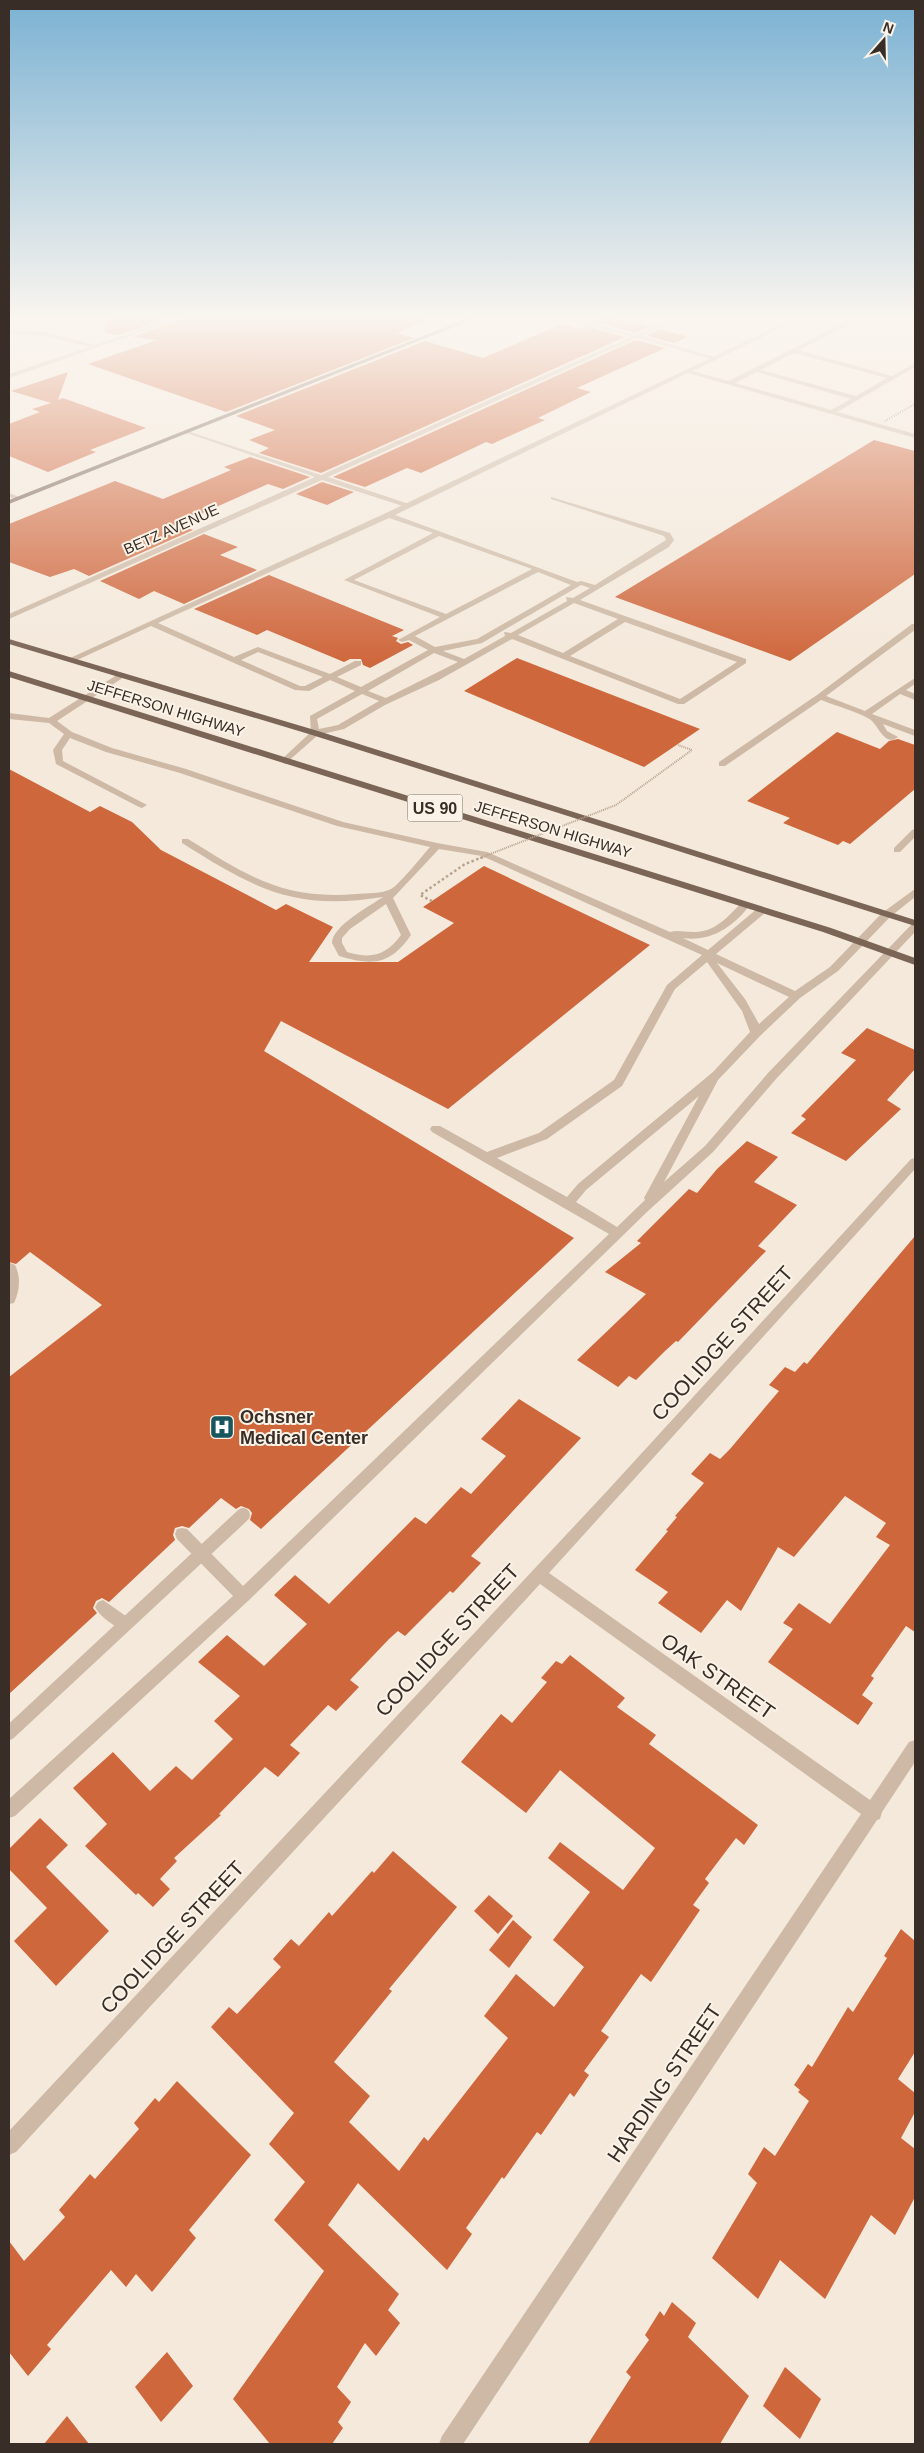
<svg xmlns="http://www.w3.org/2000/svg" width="924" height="2453" font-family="Arial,sans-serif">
<rect width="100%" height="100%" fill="#f4e9db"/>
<g fill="#cf673d">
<path d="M 106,319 L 166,319 L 119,335 L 105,333 Z"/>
<path d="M 181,319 L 427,319 L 427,320 L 397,333 L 414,338 L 226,412 L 88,364 L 157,340 L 133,337 Z"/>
<path d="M 601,319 L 621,319 L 649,327 L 635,333 L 595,322 Z"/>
<path d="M 562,324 L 578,329 L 585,326 L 625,337 L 321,473 L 259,453 L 269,448 L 249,440 L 275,430 L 236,416 L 425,341 L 483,358 Z"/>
<path d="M 660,329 L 688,337 L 674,343 L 647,336 Z"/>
<path d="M 636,340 L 665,348 L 577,388 L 591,392 L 538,418 L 545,420 L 492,444 L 486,442 L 421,473 L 407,468 L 365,487 L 333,477 Z"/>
<path d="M 68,372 L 58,400 L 63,398 L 146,428 L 90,450 L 96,452 L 48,472 L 9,456 L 9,424 L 40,412 L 32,409 L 51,403 L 11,391 Z"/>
<path d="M 874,440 L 915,451 L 915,574 L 790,661 L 615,597 Z"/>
<path d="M 250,457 L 310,477 L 283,489 L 268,484 L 178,524 L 193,530 L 89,576 L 74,569 L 50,577 L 9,562 L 9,524 L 115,481 L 163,499 L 231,470 L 224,467 Z"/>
<path d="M 322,482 L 354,492 L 327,505 L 296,494 Z"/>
<path d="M 204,534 L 238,547 L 220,555 L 257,570 L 184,604 L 154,591 L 139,599 L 100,581 Z"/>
<path d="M 269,575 L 404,630 L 392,636 L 398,638 L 396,641 L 401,644 L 408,642 L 413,645 L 370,668 L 363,665 L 361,659 L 350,659 L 344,662 L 267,630 L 257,635 L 194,609 Z"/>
<path d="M 517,658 L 700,729 L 644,767 L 464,691 Z"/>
<path d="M 837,732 L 880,749 L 889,741 L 898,739 L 915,745 L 915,789 L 850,844 L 843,841 L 838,845 L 783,823 L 790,818 L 747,801 Z"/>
<path d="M 9,769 L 90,812 L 100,806 L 132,822 L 161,850 L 276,910 L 286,904 L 333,927 L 309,962 L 398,962 L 454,923 L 423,907 L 484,866 L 650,945 L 448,1109 L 281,1021 L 264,1051 L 574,1238 L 261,1529 L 250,1520 L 252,1513 L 249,1509 L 241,1506 L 236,1509 L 221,1498 L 189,1528 L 182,1526 L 175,1528 L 173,1535 L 175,1540 L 109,1602 L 102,1598 L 96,1601 L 93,1608 L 97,1613 L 9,1694 L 9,1377 L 102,1305 L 30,1252 L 16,1264 L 9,1262 Z"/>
<path d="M 867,1028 L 915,1050 L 915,1069 L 887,1100 L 901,1109 L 846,1161 L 791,1133 L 806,1119 L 801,1116 L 856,1060 L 841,1053 Z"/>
<path d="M 747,1141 L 778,1157 L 754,1182 L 797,1205 L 758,1246 L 766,1251 L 678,1342 L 676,1341 L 665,1351 L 636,1380 L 629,1376 L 618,1387 L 577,1360 L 646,1294 L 605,1272 L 641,1243 L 637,1241 L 689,1189 L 697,1193 L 717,1169 Z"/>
<path d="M 915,1236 L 915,1632 L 906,1626 L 871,1676 L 874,1678 L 862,1695 L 873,1703 L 858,1725 L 768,1662 L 793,1629 L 783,1623 L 799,1603 L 830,1624 L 890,1545 L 876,1537 L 886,1523 L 845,1496 L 794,1557 L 778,1547 L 741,1611 L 727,1600 L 701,1633 L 658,1603 L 668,1592 L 635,1570 L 668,1531 L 666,1530 L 677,1517 L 675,1516 L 704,1483 L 691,1474 L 710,1453 L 720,1459 L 730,1449 L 779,1391 L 769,1385 L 785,1367 L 795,1372 L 804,1362 L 807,1364 Z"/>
<path d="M 519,1399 L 581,1438 L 471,1556 L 481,1563 L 453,1593 L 450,1591 L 405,1636 L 398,1631 L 389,1639 L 350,1680 L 359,1687 L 336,1711 L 328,1705 L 290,1745 L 300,1753 L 278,1777 L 265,1767 L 219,1814 L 221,1815 L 174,1858 L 177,1861 L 160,1879 L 170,1889 L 153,1907 L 138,1893 L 136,1895 L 85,1846 L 107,1824 L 73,1788 L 113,1752 L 150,1791 L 176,1766 L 192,1780 L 233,1739 L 214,1721 L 240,1696 L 198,1662 L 227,1635 L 264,1666 L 307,1624 L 274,1595 L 295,1575 L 329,1604 L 415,1517 L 426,1524 L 461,1487 L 471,1494 L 506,1456 L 481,1439 Z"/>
<path d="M 570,1655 L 625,1698 L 617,1707 L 656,1735 L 649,1744 L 758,1825 L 744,1845 L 736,1838 L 705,1879 L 709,1883 L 693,1905 L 700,1910 L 651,1982 L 641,1974 L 601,2031 L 609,2037 L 584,2071 L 589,2075 L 574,2097 L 570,2093 L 541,2135 L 537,2132 L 504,2179 L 502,2177 L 466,2228 L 472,2234 L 447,2270 L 358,2183 L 328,2225 L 399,2294 L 388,2310 L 400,2323 L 376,2356 L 365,2343 L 337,2387 L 351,2402 L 338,2422 L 343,2428 L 332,2444 L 270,2444 L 233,2399 L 324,2271 L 274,2220 L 305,2182 L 269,2144 L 294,2113 L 211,2027 L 229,2007 L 237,2014 L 281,1967 L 273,1959 L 291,1939 L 299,1946 L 329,1912 L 332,1916 L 372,1871 L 374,1873 L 393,1851 L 457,1907 L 389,1989 L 392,1991 L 334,2062 L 370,2096 L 349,2122 L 399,2171 L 424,2137 L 428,2141 L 508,2038 L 484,2016 L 516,1974 L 554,2007 L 584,1967 L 553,1940 L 590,1892 L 548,1858 L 560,1842 L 623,1890 L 655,1848 L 560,1770 L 526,1813 L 461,1762 L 501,1714 L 512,1723 L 547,1682 L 541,1678 L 556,1661 L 562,1664 Z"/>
<path d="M 40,1818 L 68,1845 L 46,1867 L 109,1931 L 56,1986 L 14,1941 L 47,1908 L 9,1869 L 9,1849 Z"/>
<path d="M 489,1895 L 513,1916 L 498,1934 L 474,1911 Z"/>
<path d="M 513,1920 L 532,1937 L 509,1968 L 489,1950 Z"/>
<path d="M 901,1929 L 915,1941 L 915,2052 L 898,2079 L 915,2093 L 915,2112 L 901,2138 L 915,2149 L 915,2197 L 895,2235 L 871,2215 L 825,2299 L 780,2260 L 758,2299 L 712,2258 L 757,2183 L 748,2174 L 764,2147 L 775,2156 L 809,2101 L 798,2092 L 800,2090 L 794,2085 L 808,2064 L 812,2067 L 848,2007 L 853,2012 L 887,1958 L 884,1956 Z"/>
<path d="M 177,2081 L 251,2155 L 189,2230 L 196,2238 L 152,2292 L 136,2274 L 126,2287 L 111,2270 L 47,2345 L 51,2349 L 28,2376 L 9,2352 L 9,2241 L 24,2261 L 65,2217 L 59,2210 L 90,2174 L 95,2179 L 139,2129 L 134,2123 L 155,2098 L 159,2102 Z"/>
<path d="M 672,2302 L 696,2323 L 688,2337 L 749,2396 L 720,2444 L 588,2444 L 631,2377 L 626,2372 L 649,2340 L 645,2335 L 660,2311 L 664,2316 Z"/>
<path d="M 167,2352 L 193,2386 L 161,2422 L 135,2387 Z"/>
<path d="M 785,2367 L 821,2399 L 800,2439 L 763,2406 Z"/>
<path d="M 67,2416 L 89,2444 L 44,2444 Z"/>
</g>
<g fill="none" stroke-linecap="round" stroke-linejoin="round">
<g fill="#cdb9a5" fill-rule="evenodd">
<path d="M 792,319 L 799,319 L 693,371 L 728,381 L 852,319 L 859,319 L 799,350 L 892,376 L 915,363 L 915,367 L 837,412 L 915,434 L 915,438 L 688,373 L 395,515 L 577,582 L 581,581 L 595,585 L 666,540 L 664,536 L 551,499 L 551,497 L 670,533 L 674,540 L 669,547 L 580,600 L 746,659 L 746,663 L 684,704 L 678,704 L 512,639 L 439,680 L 385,705 L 344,729 L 318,735 L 285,764 L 280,761 L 282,759 L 311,732 L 310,716 L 355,691 L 330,680 L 309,691 L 295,690 L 151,626 L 75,661 L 68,659 L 386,513 ZM 794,353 L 887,378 L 856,396 L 761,370 ZM 757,372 L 851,399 L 831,410 L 735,383 ZM 389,518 L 433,533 L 344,580 L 440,617 L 398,640 L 402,642 L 409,640 L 428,650 L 361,687 L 337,677 L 361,665 L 361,661 L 355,661 L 330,674 L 258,647 L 234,657 L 158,623 ZM 439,536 L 532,569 L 446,614 L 354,580 ZM 538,572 L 571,585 L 477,639 L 435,647 L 415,636 ZM 581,585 L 590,588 L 573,598 L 566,597 L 567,601 L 511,633 L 504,632 L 505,636 L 464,659 L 443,651 L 482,643 ZM 574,603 L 618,619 L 563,653 L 518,635 ZM 625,622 L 737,662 L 680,699 L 570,656 ZM 258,652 L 323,677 L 305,686 L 300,686 L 241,660 ZM 434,653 L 458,662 L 386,698 L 368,691 ZM 362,694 L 379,701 L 338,725 L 319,729 L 317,719 Z"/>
<path d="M 901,319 L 915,320 L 915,324 L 902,320 Z"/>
<path d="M 9,493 L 19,497 L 21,498 L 17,500 L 9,497 Z"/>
<path d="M 912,624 L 915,624 L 915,630 L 826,696 L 865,711 L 915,678 L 915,684 L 906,690 L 915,694 L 915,700 L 900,694 L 872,714 L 915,730 L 915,736 L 883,724 L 887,731 L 898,737 C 886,747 879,728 872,721 C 867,715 831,704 821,700 L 725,766 L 719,766 L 719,762 L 817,695 Z"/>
<path d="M 120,673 L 127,675 L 57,721 L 72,732 L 112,748 L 186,769 L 343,822 L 437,843 L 487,852 L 670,932 C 677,930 685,932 693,932 C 714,933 728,917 741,903 L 749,903 L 750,905 C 733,927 711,942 683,938 L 708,950 L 758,908 L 766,908 L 766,912 L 716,954 L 795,991 L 830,967 L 882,913 L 915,889 L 915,897 L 890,917 L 838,971 L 800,998 L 760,1036 L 718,1080 L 664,1182 L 705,1146 L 768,1073 L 911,925 L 915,924 L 915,932 L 776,1079 L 713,1152 L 648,1211 L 248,1601 L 15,1816 L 9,1818 L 9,1799 L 233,1596 L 177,1539 L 175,1534 L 177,1529 L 182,1528 L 187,1529 L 243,1586 L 609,1234 L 432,1132 L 430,1129 L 432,1126 L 440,1126 L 487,1152 L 539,1133 L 614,1080 L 667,985 L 702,955 L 482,856 L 439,849 L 393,898 L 411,935 C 390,965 373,966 339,956 L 332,943 C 332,926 370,906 383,897 C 294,911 255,889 182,843 L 182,839 L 188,839 C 248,876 283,900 356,894 C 366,893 382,894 391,889 C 398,886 423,855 430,847 L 337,826 L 180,773 L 106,752 L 70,738 L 62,750 L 63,761 L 147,805 L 142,808 L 139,807 L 56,764 L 53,750 L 64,734 L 49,723 L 9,719 L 9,713 L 49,718 ZM 386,904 L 401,935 C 386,956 371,959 347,952 L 342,943 L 342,938 L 350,929 ZM 707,962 L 742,1011 L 750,1032 L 713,1072 L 578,1184 L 567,1197 L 497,1158 L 547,1139 L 622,1086 L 675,989 ZM 717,963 L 789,997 L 759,1024 L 745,999 ZM 699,1096 L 644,1198 L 645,1200 L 617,1227 L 576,1202 L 586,1190 Z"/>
<path d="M 915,829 L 915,837 L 900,852 L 894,852 L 894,848 L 912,830 Z"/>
<path d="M 10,1263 L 15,1265 C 21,1277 20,1290 14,1303 L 9,1304 Z"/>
<path d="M 103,1600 L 130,1619 L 133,1624 L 130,1629 L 125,1631 C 115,1627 100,1617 95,1607 L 98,1602 Z"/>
</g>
<g fill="#cdb9a5" fill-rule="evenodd">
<path d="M 171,319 L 179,319 L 9,378 L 9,374 L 89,347 L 46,336 L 9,334 L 9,330 L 46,332 L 95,345 Z"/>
<path d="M 569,319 L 578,319 L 635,335 L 671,319 L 678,319 L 642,336 L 718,358 L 715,360 L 636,338 L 328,477 L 409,504 L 409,508 L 322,480 L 9,619 L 9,614 L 315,477 L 187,433 L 187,431 L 321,475 L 630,337 Z"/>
<path d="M 915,1158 L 915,1169 L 549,1573 L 870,1800 L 909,1742 L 915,1740 L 915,1762 L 882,1812 L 880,1819 L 877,1820 L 463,2444 L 439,2444 L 442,2436 L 861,1814 L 540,1584 L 16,2152 L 9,2155 L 9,2131 L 608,1490 L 911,1159 Z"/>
</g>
<g fill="#7b6557" fill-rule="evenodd">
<path d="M 466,319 L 474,319 L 9,504 L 9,500 Z"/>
<path d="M 9,639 L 318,731 L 915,920 L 915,926 L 312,735 L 9,644 Z"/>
<path d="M 9,671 L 831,928 L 915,958 L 915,965 L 823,932 L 9,677 Z"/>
</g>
<path stroke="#382d27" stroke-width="2" stroke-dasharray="0.5 2" stroke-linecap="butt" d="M 885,421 L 915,404"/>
<path stroke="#b9a38f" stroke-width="2" stroke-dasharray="1 1" stroke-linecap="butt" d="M 480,858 L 616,805 L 692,750 L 678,745"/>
<path stroke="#b9a38f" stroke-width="2.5" stroke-dasharray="2.5 2.5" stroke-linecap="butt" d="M 432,901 L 420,895 L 465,864 L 483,857"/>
<path stroke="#cdb9a5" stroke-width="14" d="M 9,1733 L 243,1515"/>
</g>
<linearGradient id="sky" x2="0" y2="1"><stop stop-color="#7bb2d3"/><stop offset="0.48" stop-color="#faf5ef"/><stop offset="1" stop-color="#faf5ef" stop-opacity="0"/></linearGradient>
<rect width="924" height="662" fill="url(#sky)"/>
<defs>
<symbol id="hospital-square" viewBox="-11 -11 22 22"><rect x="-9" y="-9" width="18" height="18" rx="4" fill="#19555d" stroke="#fbf3e7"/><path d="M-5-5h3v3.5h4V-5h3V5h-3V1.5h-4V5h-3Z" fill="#fff"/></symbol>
</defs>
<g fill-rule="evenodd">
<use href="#hospital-square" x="208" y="1413" width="28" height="28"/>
</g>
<g text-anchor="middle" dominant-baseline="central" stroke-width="4" stroke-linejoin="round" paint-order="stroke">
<g font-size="15" fill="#382d27" stroke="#fbf3e7">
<text transform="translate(171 529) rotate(-24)">BETZ AVENUE</text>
<text transform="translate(166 708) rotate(17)">JEFFERSON HIGHWAY</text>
<text transform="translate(553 829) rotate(17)">JEFFERSON HIGHWAY</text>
</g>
<rect fill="#fbf3e7" stroke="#726861" stroke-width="1" x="407.5" y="794.5" width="55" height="27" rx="4"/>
<g font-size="16" font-weight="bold" fill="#382d27">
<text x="435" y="808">US 90</text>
</g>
<g font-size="18" font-weight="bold" fill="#382d27" stroke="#fbf3e7" text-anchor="start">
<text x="240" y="1417">Ochsner<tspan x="240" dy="21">Medical Center</tspan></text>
</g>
<g font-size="21" fill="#382d27" stroke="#fbf3e7">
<text transform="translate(722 1343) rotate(-48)">COOLIDGE STREET</text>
<text transform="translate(447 1640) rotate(-47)">COOLIDGE STREET</text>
<text transform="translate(718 1676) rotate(35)">OAK STREET</text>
<text transform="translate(172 1937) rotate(-47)">COOLIDGE STREET</text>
<text transform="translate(664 2083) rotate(-56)">HARDING STREET</text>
</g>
</g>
<rect width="924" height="2453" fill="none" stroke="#382d27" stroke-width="20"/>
<g transform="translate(884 40) rotate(20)" stroke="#fbf3e7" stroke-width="4" paint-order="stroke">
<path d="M0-4L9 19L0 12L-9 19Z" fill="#382d27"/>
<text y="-8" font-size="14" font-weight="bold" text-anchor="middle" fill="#382d27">N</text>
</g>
</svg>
